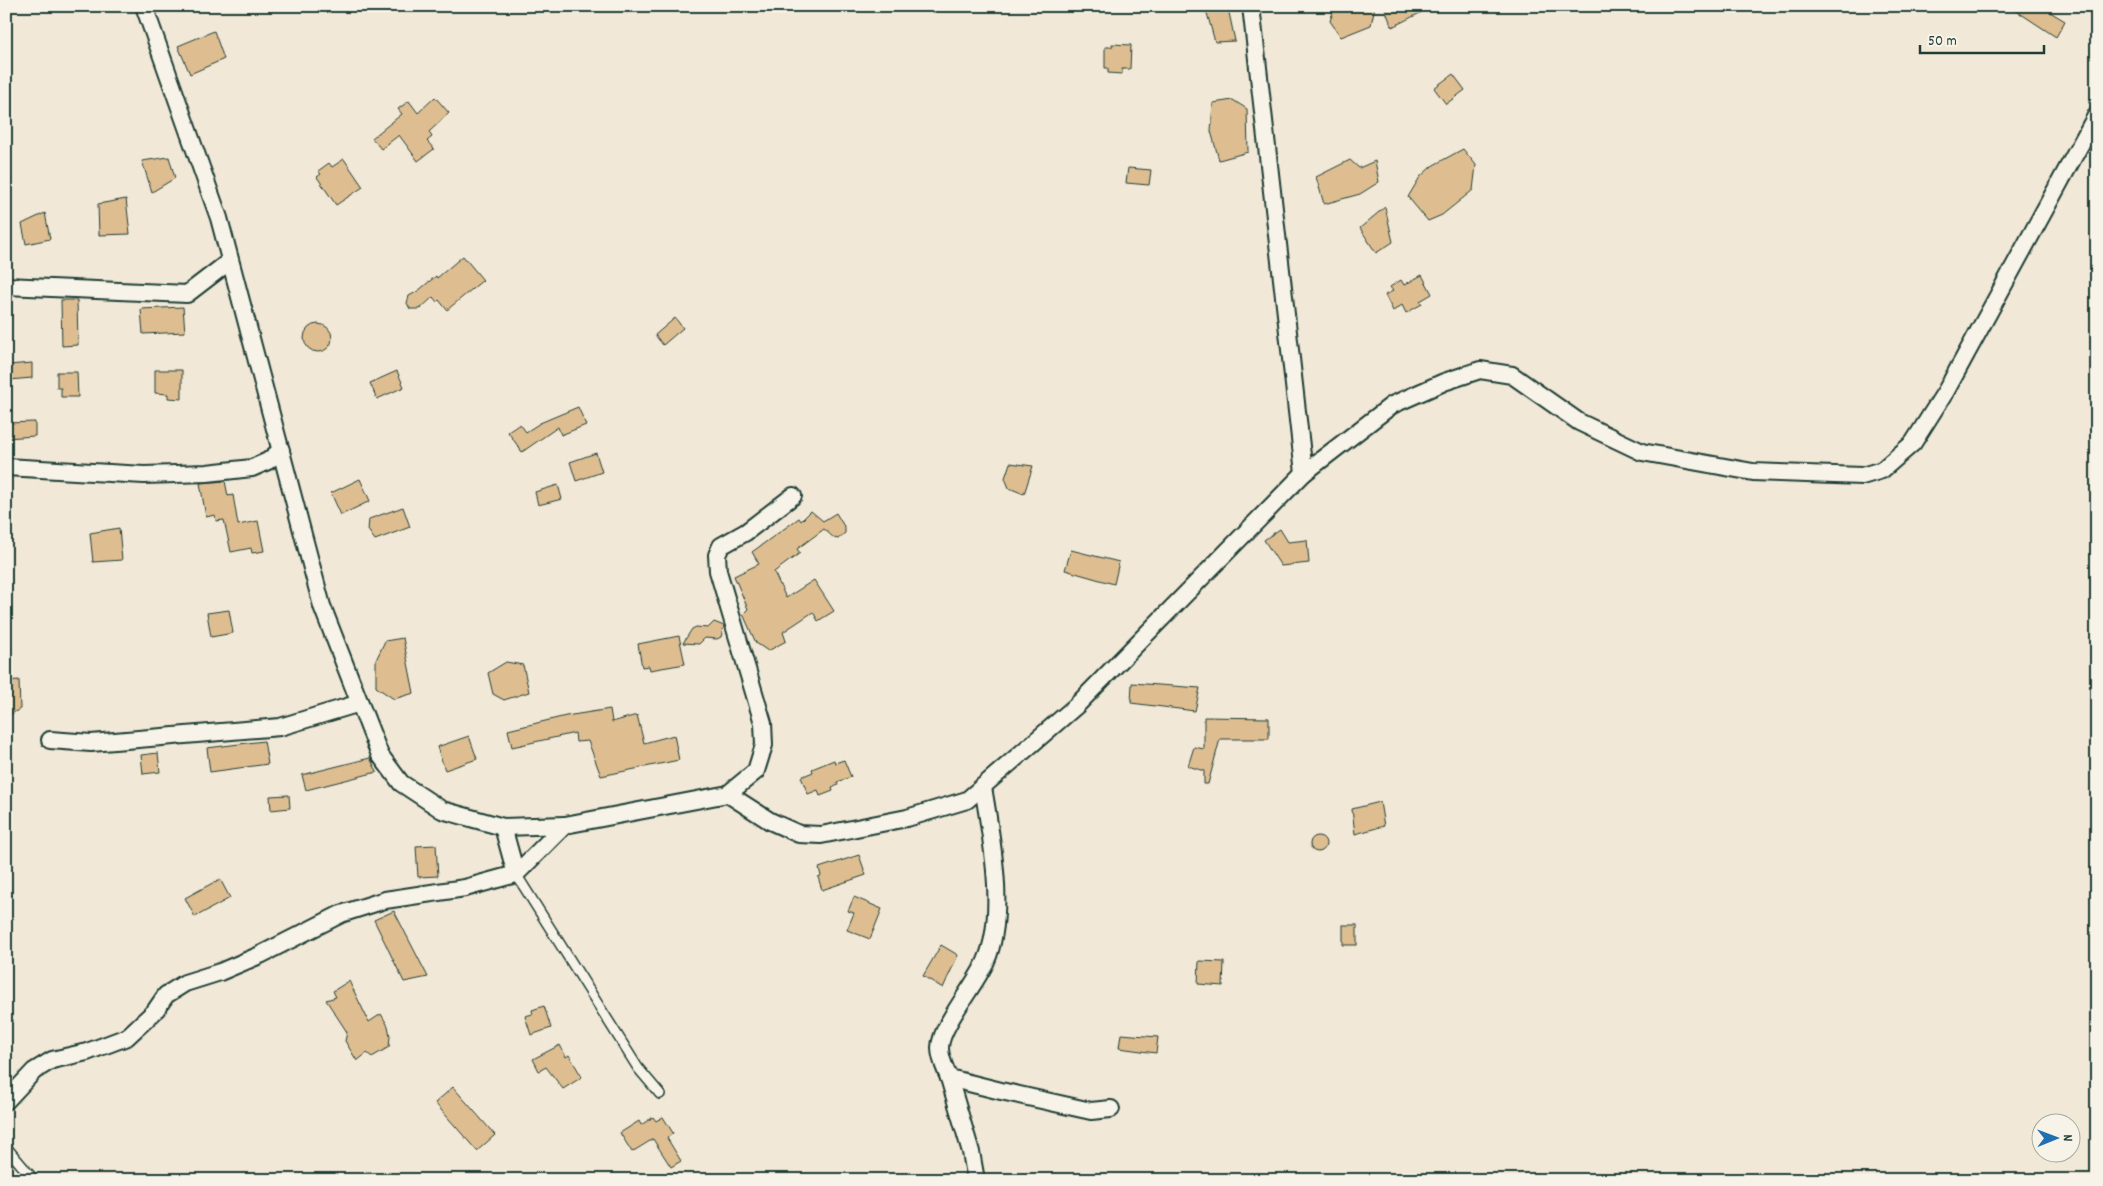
<svg xmlns="http://www.w3.org/2000/svg" width="2103" height="1186" font-family="Dekko,sans-serif">
<rect width="100%" height="100%" fill="#f2e8d7"/>
<filter id="ink" filterUnits="userSpaceOnUse"><feTurbulence type="fractalNoise" baseFrequency=".02" numOctaves="2"/><feDisplacementMap in="SourceGraphic" scale="10" xChannelSelector="R" yChannelSelector="G"/><feConvolveMatrix kernelMatrix="1 2 1 2 8 2 1 2 1" color-interpolation-filters="sRGB"/></filter>
<g filter="url(#ink)">
<g fill="#debe91" stroke="#1f3d34">
<path d="M 1205,6 L 1228,8 L 1235,41 L 1215,42 Z"/>
<path d="M 1335,6 L 1375,6 L 1371,25 L 1341,37 L 1330,21 Z"/>
<path d="M 1384,6 L 1434,6 L 1392,27 Z"/>
<path d="M 2009,6 L 2040,6 L 2065,21 L 2056,37 Z"/>
<path d="M 214,31 L 224,59 L 190,74 L 178,46 Z"/>
<path d="M 1112,44 L 1131,45 L 1130,69 L 1122,69 L 1122,74 L 1108,73 L 1108,68 L 1105,68 L 1105,47 L 1112,47 Z"/>
<path d="M 1453,74 L 1465,90 L 1446,104 L 1434,88 Z"/>
<path d="M 435,97 L 449,113 L 429,132 L 432,137 L 427,141 L 434,149 L 418,161 L 399,135 L 381,149 L 372,138 L 402,114 L 398,109 L 409,101 L 418,113 Z"/>
<path d="M 1233,100 L 1247,109 L 1248,152 L 1219,160 L 1211,131 L 1213,103 Z"/>
<path d="M 1463,149 L 1476,165 L 1473,190 L 1442,215 L 1428,221 L 1408,197 L 1420,177 L 1432,166 Z"/>
<path d="M 169,157 L 175,178 L 152,192 L 142,161 Z"/>
<path d="M 344,159 L 363,187 L 336,205 L 317,177 L 321,174 L 318,171 L 329,163 L 332,167 Z"/>
<path d="M 1350,160 L 1359,168 L 1375,161 L 1379,182 L 1360,194 L 1324,204 L 1316,177 Z"/>
<path d="M 1128,168 L 1151,170 L 1149,185 L 1126,183 Z"/>
<path d="M 126,199 L 130,234 L 99,235 L 98,204 Z"/>
<path d="M 1385,207 L 1393,242 L 1376,253 L 1360,228 Z"/>
<path d="M 45,213 L 50,239 L 26,244 L 22,224 Z"/>
<path d="M 463,256 L 483,280 L 447,310 L 439,300 L 437,302 L 433,297 L 420,309 L 410,309 L 407,303 L 409,296 L 418,291 L 436,276 L 437,278 Z"/>
<path d="M 1422,275 L 1432,294 L 1420,301 L 1422,304 L 1406,313 L 1402,305 L 1393,311 L 1385,295 L 1393,291 L 1390,287 L 1401,280 L 1404,285 Z"/>
<path d="M 61,300 L 77,300 L 78,345 L 62,346 Z"/>
<path d="M 183,307 L 185,332 L 143,334 L 141,309 Z"/>
<path d="M 675,318 L 683,328 L 663,345 L 655,335 Z"/>
<circle cx="318" cy="338" r="14"/>
<path d="M 32,363 L 32,378 L 9,380 L 8,365 Z"/>
<path d="M 155,370 L 182,370 L 182,399 L 168,398 L 168,394 L 155,393 Z"/>
<path d="M 397,371 L 404,387 L 377,399 L 370,383 Z"/>
<path d="M 57,372 L 77,372 L 78,397 L 61,397 L 61,388 L 57,388 Z"/>
<path d="M 578,407 L 586,425 L 561,435 L 558,427 L 522,452 L 508,432 L 520,424 L 526,432 L 540,423 Z"/>
<path d="M 35,422 L 35,436 L 6,438 L 6,423 Z"/>
<path d="M 596,453 L 602,472 L 576,481 L 570,462 Z"/>
<path d="M 1010,463 L 1033,466 L 1024,494 L 1009,488 L 1005,478 Z"/>
<path d="M 360,479 L 370,501 L 341,515 L 331,493 Z"/>
<path d="M 225,481 L 228,496 L 233,495 L 238,525 L 258,521 L 264,551 L 252,553 L 251,548 L 231,552 L 224,520 L 216,521 L 215,515 L 206,517 L 200,483 Z"/>
<path d="M 558,485 L 562,499 L 538,505 L 535,492 Z"/>
<path d="M 403,507 L 410,527 L 375,540 L 368,530 L 369,519 Z"/>
<path d="M 811,511 L 823,521 L 836,513 L 845,528 L 845,533 L 838,539 L 834,538 L 824,529 L 797,549 L 800,553 L 774,572 L 786,598 L 814,580 L 834,611 L 818,621 L 813,612 L 783,632 L 786,641 L 768,651 L 756,643 L 743,614 L 748,609 L 734,576 L 759,564 L 752,552 L 799,518 L 801,521 Z"/>
<path d="M 119,528 L 122,560 L 93,562 L 90,533 Z"/>
<path d="M 1280,529 L 1288,542 L 1307,540 L 1309,563 L 1281,566 L 1264,540 Z"/>
<path d="M 1071,550 L 1119,562 L 1114,584 L 1065,570 Z"/>
<path d="M 229,610 L 233,633 L 211,637 L 207,613 Z"/>
<path d="M 714,622 L 724,626 L 721,637 L 717,639 L 705,638 L 699,644 L 683,643 L 692,629 L 696,627 L 708,628 Z"/>
<path d="M 679,636 L 685,664 L 650,670 L 649,666 L 642,667 L 638,644 Z"/>
<path d="M 403,638 L 414,693 L 394,699 L 376,687 L 376,660 L 385,641 Z"/>
<path d="M 506,662 L 523,665 L 529,692 L 504,700 L 493,694 L 488,673 Z"/>
<path d="M 19,680 L 20,709 L 6,717 L 6,681 Z"/>
<path d="M 1132,683 L 1200,688 L 1195,711 L 1131,703 Z"/>
<path d="M 610,709 L 612,722 L 637,715 L 644,743 L 674,735 L 679,760 L 601,776 L 588,741 L 576,742 L 575,733 L 512,747 L 508,730 L 566,716 Z"/>
<path d="M 1204,717 L 1269,718 L 1269,739 L 1220,739 L 1208,784 L 1204,784 L 1204,771 L 1188,766 L 1194,747 L 1204,749 Z"/>
<path d="M 469,736 L 477,759 L 445,770 L 437,747 Z"/>
<path d="M 264,741 L 268,764 L 210,772 L 207,748 Z"/>
<path d="M 158,753 L 160,772 L 143,774 L 141,755 Z"/>
<path d="M 370,758 L 377,772 L 306,790 L 302,775 Z"/>
<path d="M 834,760 L 835,763 L 844,760 L 851,777 L 837,782 L 838,785 L 832,788 L 833,791 L 820,796 L 818,790 L 808,794 L 801,777 L 813,772 L 812,769 Z"/>
<path d="M 289,795 L 290,808 L 271,810 L 270,796 Z"/>
<path d="M 1380,802 L 1384,826 L 1355,834 L 1352,809 Z"/>
<circle cx="1318" cy="844" r="8"/>
<path d="M 436,845 L 438,876 L 418,877 L 416,846 Z"/>
<path d="M 859,855 L 866,875 L 822,890 L 818,877 L 821,876 L 819,868 Z"/>
<path d="M 220,879 L 230,898 L 195,917 L 185,898 Z"/>
<path d="M 854,897 L 882,909 L 870,939 L 847,930 L 854,913 L 848,911 Z"/>
<path d="M 394,911 L 428,977 L 404,982 L 374,920 Z"/>
<rect x="1343" y="925" width="14" height="20"/>
<path d="M 941,945 L 958,955 L 943,988 L 923,976 Z"/>
<path d="M 1199,961 L 1224,962 L 1223,986 L 1198,984 Z"/>
<path d="M 349,981 L 369,1022 L 381,1014 L 388,1026 L 390,1036 L 389,1047 L 372,1057 L 367,1053 L 357,1061 L 345,1041 L 347,1032 L 326,1000 L 336,997 L 333,991 Z"/>
<path d="M 544,1006 L 551,1028 L 531,1035 L 525,1016 L 533,1014 L 532,1010 Z"/>
<path d="M 1121,1034 L 1158,1037 L 1156,1053 L 1119,1048 Z"/>
<path d="M 560,1045 L 566,1057 L 569,1055 L 582,1077 L 563,1089 L 546,1067 L 539,1071 L 533,1059 Z"/>
<path d="M 453,1087 L 495,1135 L 477,1151 L 435,1103 Z"/>
<path d="M 653,1117 L 656,1121 L 663,1117 L 673,1133 L 667,1138 L 681,1161 L 671,1167 L 653,1139 L 632,1152 L 620,1133 L 639,1121 L 641,1125 Z"/>
</g>
<g fill="none" stroke-linecap="round" stroke-linejoin="round">
<defs>
<g id="service">
<path d="M 516,874 L 638,1068 L 660,1094"/>
<path d="M 6,1147 L 34,1180"/>
</g>
<g id="minor">
<path d="M 6,286 L 187,294 L 230,261"/>
<path d="M 6,467 L 144,475 L 207,473 L 252,468 L 268,461 L 281,450"/>
<path d="M 1304,473 L 1392,405 L 1444,382 L 1480,370 L 1512,375 L 1579,422 L 1642,452 L 1753,472 L 1862,476 L 1882,470 L 1913,443 L 1946,391 L 2097,114"/>
<path d="M 50,740 L 91,743 L 280,727 L 360,703"/>
<path d="M 983,787 C 991,837 1007,913 986,961 C 977,983 940,1026 940,1048 C 940,1059 945,1068 949,1078 L 1001,1091 L 1091,1111 L 1111,1109"/>
<path d="M 728,794 L 770,821 L 799,834 L 821,835 L 907,818 L 967,800 L 1076,706 L 1304,473 L 1251,6"/>
<path d="M 565,825 L 728,794 L 756,771 L 764,745 L 763,723 L 718,571 L 717,555 L 721,546 L 746,532 L 793,496"/>
<path d="M 503,827 L 516,874"/>
<path d="M 949,1078 L 971,1152 L 976,1180"/>
<path d="M 6,1101 L 34,1071 L 52,1060 L 87,1052 L 127,1037 L 155,1011 L 166,995 L 185,983 L 220,972 L 260,955 L 341,914 L 385,900 L 465,888 L 516,874 L 565,825 L 503,827 L 442,810 L 401,783 L 380,755 L 322,606 L 219,218 L 144,6"/>
</g>
</defs>
<use href="#service" stroke="#1f3d34" stroke-width="12"/>
<use href="#minor" stroke="#1f3d34" stroke-width="20"/>
<use href="#service" stroke="#f7f3e8" stroke-width="9"/>
<use href="#minor" stroke="#f7f3e8" stroke-width="16"/>
</g>
</g>
<rect width="2103" height="1186" fill="none" stroke="#f7f3e8" stroke-width="25"/>
<rect x="12" y="12" width="2078" height="1161" fill="none" stroke="#1f3d34" stroke-width="2" filter="url(#ink)"/>
<g transform="translate(2056 1138) rotate(89)"><circle r="24" fill="#f7f3e8" stroke="#a1aaa0"/>
<path d="M0-4L9 19L0 12L-9 19Z" fill="#1f6fb2"/>
<text y="-8" font-size="14" font-weight="bold" text-anchor="middle" fill="#1f3d34">N</text>
</g>
<path d="M1920 45v8h124v-8" fill="none" stroke="#1f3d34" stroke-width="2.5"/>
<text x="1928" y="45" font-size="15" fill="#1f3d34" stroke="#f7f3e8" stroke-width="4" paint-order="stroke">50 m</text>
</svg>
